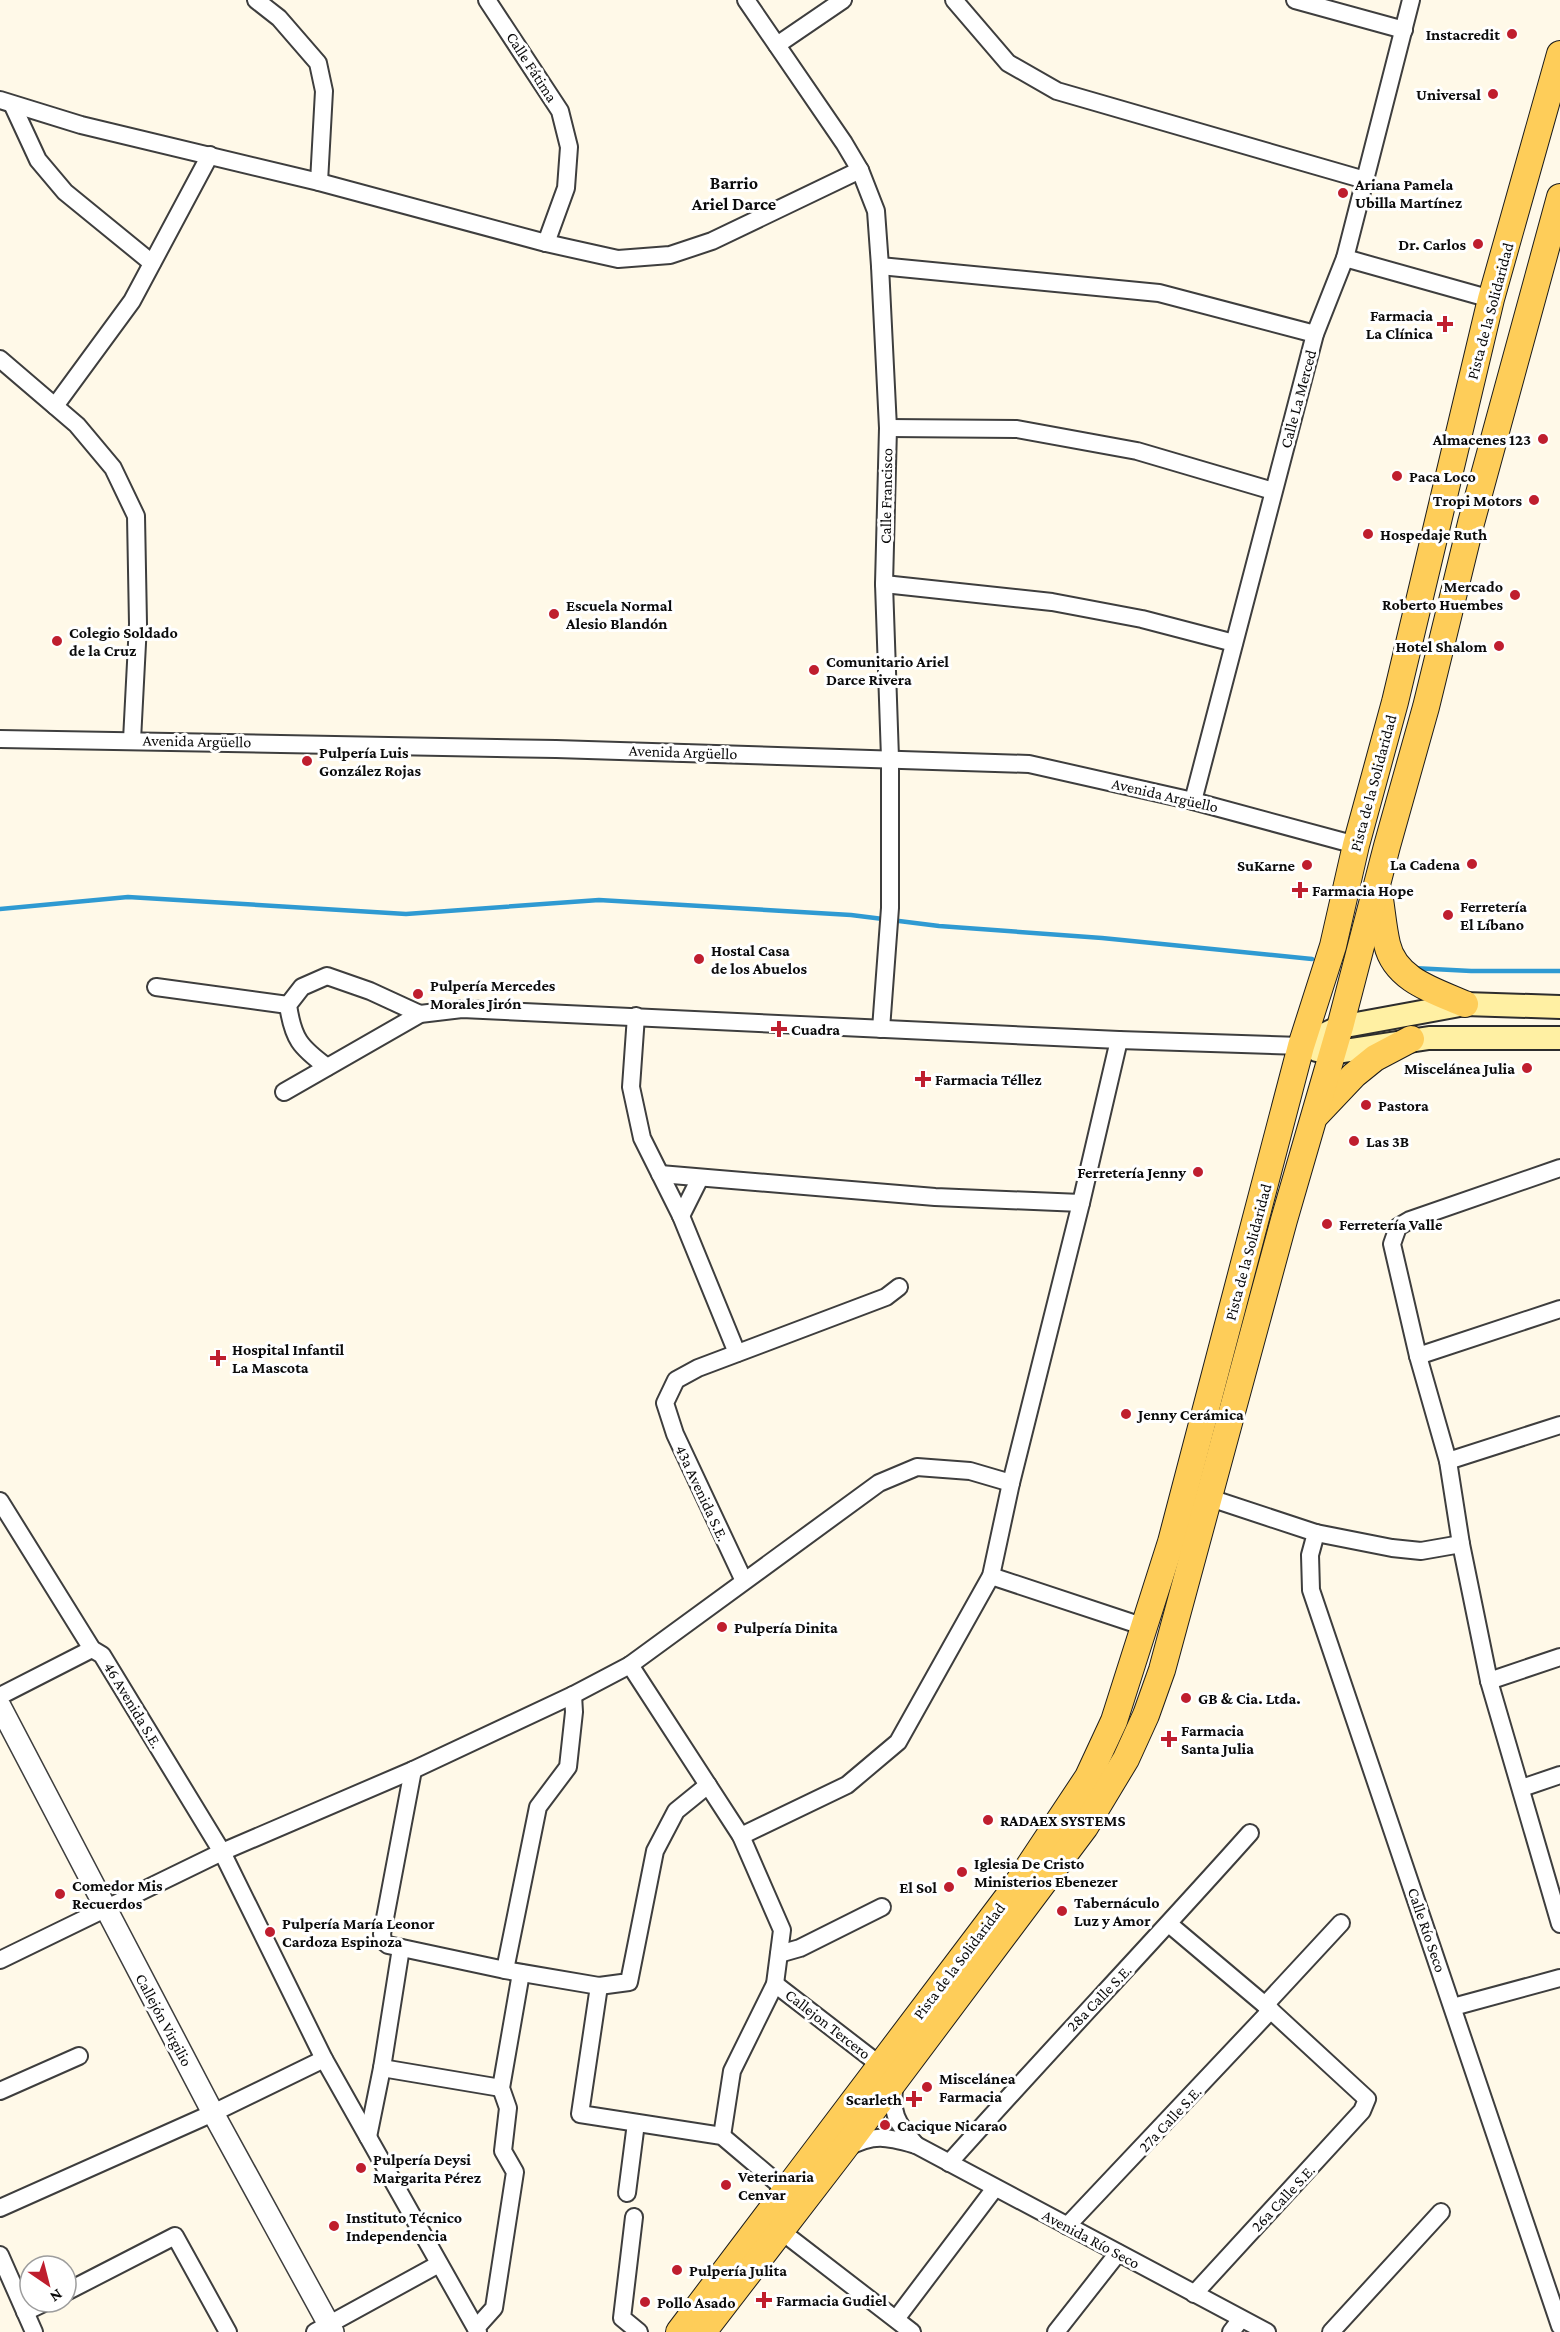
<svg xmlns="http://www.w3.org/2000/svg" width="1560" height="2332" font-family="'Crimson Pro',serif">
<rect width="100%" height="100%" fill="#fff9e8"/>
<g fill="none" stroke-linecap="round" stroke-linejoin="round">
<g stroke="#2f9ad2" stroke-width="4.5">
<path d="M 0,909 L 128,897 L 406,914 L 599,900 L 851,915 L 939,926 L 1102,938 L 1312,959"/>
<path d="M 1413,968 L 1471,971 L 1560,971"/>
</g>
<defs>
<g id="minor">
<path d="M 256,0 L 279,18 L 318,63 L 324,91 L 319,182"/>
<path d="M 487,0 L 560,111 L 569,147 L 566,188 L 546,243"/>
<path d="M 746,0 L 844,143 L 860,170 L 876,211 L 880,266 L 888,428 L 884,584 L 890,758 L 890,908 L 881,1029"/>
<path d="M 954,0 L 1008,63 L 1057,91 L 1365,180"/>
<path d="M 1295,0 L 1404,30"/>
<path d="M 777,45 L 843,0"/>
<path d="M 0,100 L 81,125 L 319,182 L 546,243 L 618,259 L 670,255 L 712,241 L 860,170"/>
<path d="M 13,106 L 38,160 L 65,192 L 152,263"/>
<path d="M 1345,258 L 1491,299"/>
<path d="M 880,266 L 1159,293 L 1315,334"/>
<path d="M 0,359 L 77,425 L 113,468 L 136,516 L 138,624 L 132,740"/>
<path d="M 55,406 L 132,301 L 210,155"/>
<path d="M 888,428 L 1017,429 L 1137,451 L 1273,491"/>
<path d="M 884,584 L 1052,602 L 1142,619 L 1234,643"/>
<path d="M 0,739 L 556,749 L 1029,764 L 1193,801 L 1356,845"/>
<path d="M 1193,801 L 1315,334 L 1345,258 L 1411,0"/>
<path d="M 156,987 L 288,1005"/>
<path d="M 636,1016 L 631,1087 L 642,1138 L 681,1216 L 737,1353"/>
<path d="M 327,1067 C 300,1047 293,1039 288,1005 L 302,987 L 327,976 L 370,991 L 420,1014"/>
<path d="M 284,1092 L 420,1014 L 462,1009 L 1119,1040 L 1301,1046"/>
<path d="M 1560,1168 L 1410,1220 L 1398,1227 L 1392,1244 L 1418,1356 L 1448,1461 L 1461,1544 L 1489,1681 L 1560,1924"/>
<path d="M 660,1174 L 935,1197 L 1081,1203"/>
<path d="M 681,1216 L 700,1178"/>
<path d="M 1418,1356 L 1560,1309"/>
<path d="M 1448,1461 L 1560,1425"/>
<path d="M 1207,1497 L 1316,1533 L 1392,1548 L 1421,1551 L 1461,1544"/>
<path d="M 0,1501 L 92,1649 L 102,1655 L 222,1852 L 324,2059 L 478,2332"/>
<path d="M 1316,1533 L 1310,1555 L 1311,1590 L 1560,2326"/>
<path d="M 991,1576 L 1145,1627"/>
<path d="M 744,1581 L 675,1434 L 665,1403 L 676,1380 L 698,1368 L 886,1297 L 899,1287"/>
<path d="M 630,1665 L 741,1836 L 782,1930 L 775,1984 L 732,2071 L 722,2136"/>
<path d="M 1489,1681 L 1560,1657"/>
<path d="M 0,1696 L 92,1649"/>
<path d="M 413,1770 L 382,1934 L 383,1941 L 388,1945 L 505,1970 L 599,1986 L 580,2114 L 722,2136 L 787,2191"/>
<path d="M 1522,1788 L 1560,1775"/>
<path d="M 741,1836 L 847,1785 L 898,1742 L 991,1576 L 1011,1483 L 1081,1203 L 1119,1040"/>
<path d="M 1169,1924 L 1265,2005 L 1367,2099 L 1362,2111 L 1194,2294"/>
<path d="M 779,1954 L 800,1948 L 882,1907"/>
<path d="M 0,1960 L 222,1852 L 413,1770 L 573,1695 L 630,1665 L 879,1483 L 917,1467 L 970,1471 L 1011,1483"/>
<path d="M 505,1970 L 538,1807 L 568,1767 L 574,1712 L 573,1695"/>
<path d="M 775,1984 L 880,2065"/>
<path d="M 599,1986 L 629,1982 L 655,1851 L 676,1811 L 708,1785"/>
<path d="M 1265,2005 L 1341,1923"/>
<path d="M 1453,2007 L 1560,1978"/>
<path d="M 382,2068 L 501,2088"/>
<path d="M 895,2082 C 890,2112 896,2123 916,2145"/>
<path d="M 0,2091 L 79,2056"/>
<path d="M 368,2137 L 382,2068 L 401,1948"/>
<path d="M 847,2148 C 874,2133 887,2137 916,2145 L 1267,2332"/>
<path d="M 949,2163 C 1048,2052 1151,1944 1250,1833"/>
<path d="M 627,2193 L 636,2123"/>
<path d="M 0,2208 L 213,2113 L 324,2059"/>
<path d="M 634,2217 L 622,2318 L 639,2332"/>
<path d="M 1067,2226 L 1271,2010"/>
<path d="M 781,2231 L 912,2332"/>
<path d="M 0,2255 L 34,2332"/>
<path d="M 66,2292 L 175,2236 L 228,2332"/>
<path d="M 25,2312 L 46,2302"/>
<path d="M 896,2319 L 995,2188"/>
<path d="M 476,2328 L 494,2308 L 515,2172 L 503,2151 L 508,2108 L 501,2088 L 521,1973"/>
<path d="M 315,2332 L 439,2264"/>
<path d="M 1056,2332 L 1118,2253"/>
<path d="M 1231,2332 L 1241,2319"/>
<path d="M 1331,2332 L 1441,2212"/>
</g>
<path id="tertiary" d="M 0,1706 L 213,2113 L 333,2332"/>
<g id="secondary">
<path d="M 1301,1046 L 1340,1027 L 1465,1004 L 1560,1007"/>
<path d="M 1317,1050 L 1331,1053 L 1429,1038 L 1560,1038"/>
</g>
<g id="primary">
<path d="M 1379,893 C 1382,910 1383,927 1387,944 C 1395,980 1435,991 1465,1004"/>
<path d="M 1317,1114 L 1354,1075 L 1375,1058 L 1411,1039"/>
<path d="M 679,2332 L 1013,1890 L 1088,1777 L 1114,1721 L 1171,1542 L 1301,1046 L 1333,946 L 1356,845 L 1395,702 L 1491,299 L 1560,54"/>
<path d="M 703,2332 L 843,2150 L 1085,1827 L 1126,1759 L 1146,1715 L 1162,1670 L 1284,1220 L 1340,1027 L 1387,846 L 1426,707 L 1471,523 L 1560,197"/>
</g>
</defs>
<use href="#minor" stroke="#3e3e3e" stroke-width="20"/>
<use href="#tertiary" stroke="#3e3e3e" stroke-width="24"/>
<use href="#secondary" stroke="#2d2d2d" stroke-width="26"/>
<use href="#primary" stroke="#1c1c1c" stroke-width="28"/>
<use href="#minor" stroke="#fff" stroke-width="16"/>
<use href="#tertiary" stroke="#fff" stroke-width="21"/>
<use href="#secondary" stroke="#fff0a3" stroke-width="22"/>
<use href="#primary" stroke="#fecd59" stroke-width="26"/>
</g>
<g fill="#bf1e2e" stroke="#fff" stroke-width="2">
<circle cx="1512" cy="34" r="6"/>
<circle cx="1493" cy="94" r="6"/>
<circle cx="1343" cy="193" r="6"/>
<circle cx="1478" cy="244" r="6"/>
<path d="M1442 315h6v6h6v6h-6v6h-6v-6h-6v-6h6z"/>
<circle cx="1543" cy="439" r="6"/>
<circle cx="1397" cy="476" r="6"/>
<circle cx="1534" cy="500" r="6"/>
<circle cx="1368" cy="534" r="6"/>
<circle cx="1515" cy="595" r="6"/>
<circle cx="554" cy="614" r="6"/>
<circle cx="57" cy="641" r="6"/>
<circle cx="1499" cy="646" r="6"/>
<circle cx="814" cy="670" r="6"/>
<circle cx="307" cy="761" r="6"/>
<circle cx="1472" cy="864" r="6"/>
<circle cx="1307" cy="865" r="6"/>
<path d="M1297 881h6v6h6v6h-6v6h-6v-6h-6v-6h6z"/>
<circle cx="1448" cy="915" r="6"/>
<circle cx="699" cy="959" r="6"/>
<circle cx="418" cy="994" r="6"/>
<path d="M776 1020h6v6h6v6h-6v6h-6v-6h-6v-6h6z"/>
<circle cx="1527" cy="1068" r="6"/>
<path d="M920 1070h6v6h6v6h-6v6h-6v-6h-6v-6h6z"/>
<circle cx="1366" cy="1105" r="6"/>
<circle cx="1354" cy="1141" r="6"/>
<circle cx="1198" cy="1172" r="6"/>
<circle cx="1327" cy="1224" r="6"/>
<path d="M215 1349h6v6h6v6h-6v6h-6v-6h-6v-6h6z"/>
<circle cx="1126" cy="1414" r="6"/>
<circle cx="722" cy="1627" r="6"/>
<circle cx="1186" cy="1698" r="6"/>
<path d="M1166 1730h6v6h6v6h-6v6h-6v-6h-6v-6h6z"/>
<circle cx="988" cy="1820" r="6"/>
<circle cx="962" cy="1872" r="6"/>
<circle cx="949" cy="1887" r="6"/>
<circle cx="60" cy="1894" r="6"/>
<circle cx="1062" cy="1911" r="6"/>
<circle cx="270" cy="1932" r="6"/>
<circle cx="927" cy="2087" r="6"/>
<path d="M911 2090h6v6h6v6h-6v6h-6v-6h-6v-6h6z"/>
<circle cx="885" cy="2125" r="6"/>
<circle cx="361" cy="2168" r="6"/>
<circle cx="726" cy="2185" r="6"/>
<circle cx="334" cy="2226" r="6"/>
<circle cx="677" cy="2270" r="6"/>
<path d="M761 2291h6v6h6v6h-6v6h-6v-6h-6v-6h6z"/>
<circle cx="645" cy="2302" r="6"/>
</g>
<g text-anchor="middle" dominant-baseline="central" stroke-width="6" stroke-linejoin="round" paint-order="stroke">
<g font-size="16" font-weight="bold" fill="#0b0b0b" stroke="#fff" text-anchor="start">
<text x="1500" y="34" text-anchor="end">Instacredit</text>
<text x="1481" y="94" text-anchor="end">Universal</text>
<text x="1355" y="184">Ariana Pamela<tspan x="1355" dy="18">Ubilla Martínez</tspan></text>
<text x="1466" y="244" text-anchor="end">Dr. Carlos</text>
<text x="1433" y="315" text-anchor="end">Farmacia<tspan x="1433" dy="18">La Clínica</tspan></text>
<text x="1531" y="439" text-anchor="end">Almacenes 123</text>
<text x="1409" y="476">Paca Loco</text>
<text x="1522" y="500" text-anchor="end">Tropi Motors</text>
<text x="1380" y="534">Hospedaje Ruth</text>
<text x="1503" y="586" text-anchor="end">Mercado<tspan x="1503" dy="18">Roberto Huembes</tspan></text>
<text x="566" y="605">Escuela Normal<tspan x="566" dy="18">Alesio Blandón</tspan></text>
<text x="69" y="632">Colegio Soldado<tspan x="69" dy="18">de la Cruz</tspan></text>
<text x="1487" y="646" text-anchor="end">Hotel Shalom</text>
<text x="826" y="661">Comunitario Ariel<tspan x="826" dy="18">Darce Rivera</tspan></text>
<text x="319" y="752">Pulpería Luis<tspan x="319" dy="18">González Rojas</tspan></text>
<text x="1460" y="864" text-anchor="end">La Cadena</text>
<text x="1295" y="865" text-anchor="end">SuKarne</text>
<text x="1312" y="890">Farmacia Hope</text>
<text x="1460" y="906">Ferretería<tspan x="1460" dy="18">El Líbano</tspan></text>
<text x="711" y="950">Hostal Casa<tspan x="711" dy="18">de los Abuelos</tspan></text>
<text x="430" y="985">Pulpería Mercedes<tspan x="430" dy="18">Morales Jirón</tspan></text>
<text x="791" y="1029">Cuadra</text>
<text x="1515" y="1068" text-anchor="end">Miscelánea Julia</text>
<text x="935" y="1079">Farmacia Téllez</text>
<text x="1378" y="1105">Pastora</text>
<text x="1366" y="1141">Las 3B</text>
<text x="1186" y="1172" text-anchor="end">Ferretería Jenny</text>
<text x="1339" y="1224">Ferretería Valle</text>
<text x="232" y="1349">Hospital Infantil<tspan x="232" dy="18">La Mascota</tspan></text>
<text x="1138" y="1414">Jenny Cerámica</text>
<text x="734" y="1627">Pulpería Dinita</text>
<text x="1198" y="1698">GB &amp; Cia. Ltda.</text>
<text x="1181" y="1730">Farmacia<tspan x="1181" dy="18">Santa Julia</tspan></text>
<text x="1000" y="1820">RADAEX SYSTEMS</text>
<text x="974" y="1863">Iglesia De Cristo<tspan x="974" dy="18">Ministerios Ebenezer</tspan></text>
<text x="72" y="1885">Comedor Mis<tspan x="72" dy="18">Recuerdos</tspan></text>
<text x="937" y="1887" text-anchor="end">El Sol</text>
<text x="1074" y="1902">Tabernáculo<tspan x="1074" dy="18">Luz y Amor</tspan></text>
<text x="282" y="1923">Pulpería María Leonor<tspan x="282" dy="18">Cardoza Espinoza</tspan></text>
<text x="939" y="2078">Miscelánea<tspan x="939" dy="18">Farmacia</tspan></text>
<text x="902" y="2099" text-anchor="end">Scarleth</text>
<text x="897" y="2125">Cacique Nicarao</text>
<text x="373" y="2159">Pulpería Deysi<tspan x="373" dy="18">Margarita Pérez</tspan></text>
<text x="738" y="2176">Veterinaria<tspan x="738" dy="18">Cenvar</tspan></text>
<text x="346" y="2217">Instituto Técnico<tspan x="346" dy="18">Independencia</tspan></text>
<text x="689" y="2270">Pulpería Julita</text>
<text x="776" y="2300">Farmacia Gudiel</text>
<text x="657" y="2302">Pollo Asado</text>
</g>
<g font-size="16" fill="#0b0b0b" stroke="#fff">
<text transform="translate(532 67) rotate(57)">Calle Fátima</text>
<text transform="translate(1490 311) rotate(-75)">Pista de la Solidaridad</text>
<text transform="translate(1298 399) rotate(-75)">Calle La Merced</text>
<text transform="translate(886 496) rotate(-89)">Calle Francisco</text>
<text transform="translate(197 741) rotate(1)">Avenida Argüello</text>
<text transform="translate(683 752) rotate(2)">Avenida Argüello</text>
<text transform="translate(1373 783) rotate(-75)">Pista de la Solidaridad</text>
<text transform="translate(1165 795) rotate(13)">Avenida Argüello</text>
<text transform="translate(1248 1252) rotate(-75)">Pista de la Solidaridad</text>
<text transform="translate(702 1493) rotate(65)">43a Avenida S.E.</text>
<text transform="translate(133 1705) rotate(59)">46 Avenida S.E.</text>
<text transform="translate(1427 1930) rotate(71)">Calle Río Seco</text>
<text transform="translate(959 1961) rotate(-53)">Pista de la Solidaridad</text>
<text transform="translate(1099 1998) rotate(-46)">28a Calle S.E.</text>
<text transform="translate(164 2020) rotate(62)">Callejón Virgilio</text>
<text transform="translate(828 2024) rotate(38)">Callejon Tercero</text>
<text transform="translate(1170 2119) rotate(-47)">27a Calle S.E.</text>
<text transform="translate(1283 2198) rotate(-47)">26a Calle S.E.</text>
<text transform="translate(1091 2239) rotate(28)">Avenida Río Seco</text>
</g>
<g font-size="18" font-weight="bold" fill="#0b0b0b" stroke="#fff">
<text x="734" y="183">Barrio<tspan x="734" dy="21">Ariel Darce</tspan></text>
</g>
</g>
<g transform="translate(48 2284) rotate(145)"><circle r="28" fill="#ffffff" stroke="#9d9d9d" stroke-width="1.5"/>
<path d="M0-4.5L10 22L0 15L-10 22Z" fill="#bf1e2e"/>
<text y="-9" font-size="16" font-weight="bold" text-anchor="middle" fill="#0b0b0b">N</text>
</g>
</svg>
